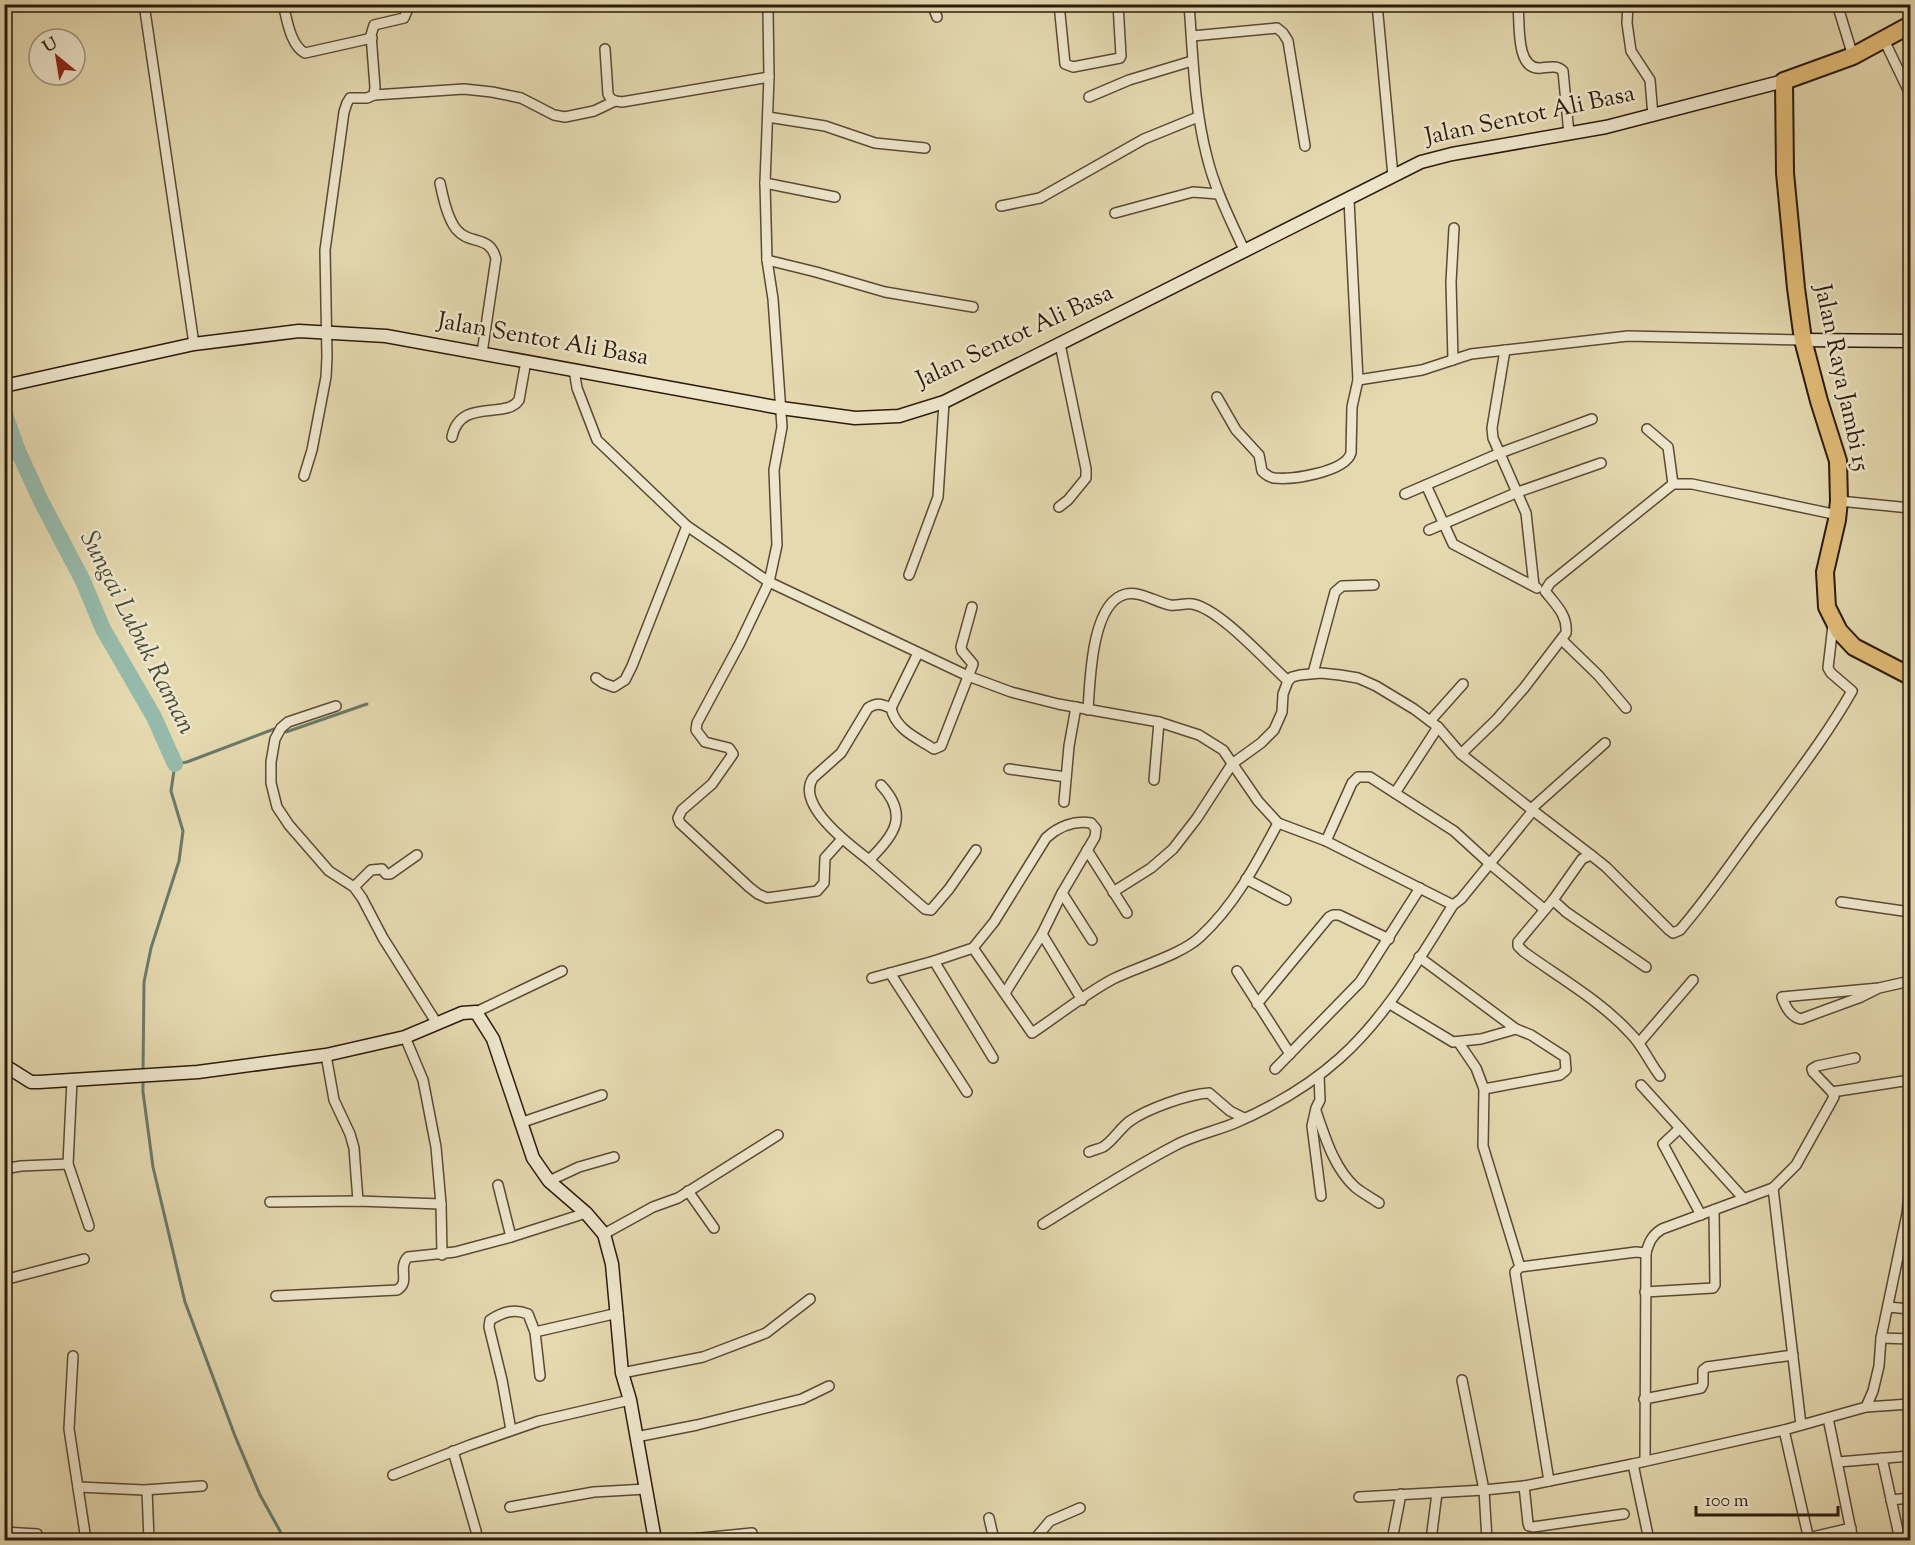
<svg xmlns="http://www.w3.org/2000/svg" width="1915" height="1545" font-family="'Sorts Mill Goudy',serif">
<rect width="100%" height="100%" fill="#e5d9b0"/>
<filter id="stains"><feTurbulence type="fractalNoise" baseFrequency=".00333" numOctaves="4"/><feColorMatrix values="0 0 0 0 .2 0 0 0 0 .09 0 0 0 0 .02 0 0 0 .5 -.17"/></filter>
<radialGradient id="worn" r=".72"><stop offset=".6" stop-color="#630" stop-opacity="0"/><stop offset="1" stop-color="#630" stop-opacity=".3"/></radialGradient>
<g fill="none" stroke-linecap="round" stroke-linejoin="round">
<g stroke="#6b7a6a" stroke-width="3">
<path d="M 286,732 L 367,704"/>
<path d="M 143,1072 L 144,982 L 151,948 L 179,861 L 183,831 L 171,791 L 175,764 L 187,762 L 274,729"/>
<path d="M 143,1078 L 143,1092 L 153,1167 L 185,1302 L 235,1436 L 260,1495 L 285,1540"/>
</g>
<path stroke="#96baaa" stroke-width="16" d="M 4,412 L 18,451 L 41,501 L 83,581 L 103,629 L 154,717 L 175,764"/>
<defs>
<g id="street">
<path d="M 144,4 L 194,344"/>
<path d="M 283,4 C 287,19 290,45 305,53 L 372,38"/>
<path d="M 767,4 L 768,11 L 769,77 L 765,183 L 767,260 L 773,299 L 782,427 L 774,470 L 777,545 L 769,582 L 740,643 L 697,723 L 696,730 L 705,742 L 729,748 L 733,754 L 712,784 L 682,810 L 678,818 L 680,823 L 749,887 L 758,894 L 767,898 L 817,891 L 824,883 L 825,858 L 842,839"/>
<path d="M 932,4 L 937,17"/>
<path d="M 1059,4 L 1065,64 L 1073,67 L 1120,58 L 1121,56 L 1118,4"/>
<path d="M 1189,4 C 1193,56 1194,107 1207,157 C 1215,190 1231,221 1245,252"/>
<path d="M 1377,4 L 1393,176"/>
<path d="M 1518,4 C 1520,22 1515,71 1541,68 C 1550,67 1557,65 1563,71 L 1569,134"/>
<path d="M 1628,4 L 1627,23 L 1631,51 L 1650,80 L 1653,116"/>
<path d="M 1837,4 L 1853,56"/>
<path d="M 1192,36 L 1277,28 L 1283,33 L 1288,41 L 1305,146"/>
<path d="M 1884,40 L 1910,94"/>
<path d="M 605,49 L 608,94 C 611,101 615,101 622,102 L 769,77"/>
<path d="M 374,95 L 464,89 L 492,92 L 521,98 L 554,115 L 565,117 L 594,111 L 615,101"/>
<path d="M 1089,97 L 1129,80 L 1192,61"/>
<path d="M 768,117 L 825,126 L 875,143 L 925,148"/>
<path d="M 440,183 C 443,197 447,217 456,229 C 470,246 490,234 496,259 L 482,353"/>
<path d="M 765,183 L 835,197"/>
<path d="M 1001,206 L 1040,198 L 1144,139 L 1198,117"/>
<path d="M 1115,213 L 1193,192 L 1218,194"/>
<path d="M 767,260 L 816,272 L 885,292 L 973,307"/>
<path d="M 1505,350 L 1492,428 L 1493,438 L 1526,513 L 1534,586"/>
<path d="M 1453,360 L 1451,282 L 1454,228"/>
<path d="M 574,370 L 577,388 L 597,440 L 687,526 L 769,582 L 968,676 L 1011,692 L 1058,704 L 1159,722 L 1199,735 L 1223,750 L 1258,801 L 1278,823 L 1326,841 L 1453,905 L 1461,899 L 1531,813 L 1531,809 L 1461,754 L 1438,727 L 1414,709 L 1376,686 L 1358,678 L 1340,675 L 1321,673 L 1300,675 L 1292,677 L 1288,681 L 1283,694 L 1282,712 L 1274,730 L 1261,743 L 1232,764 L 1197,818 L 1173,849 L 1151,868 L 1113,892"/>
<path d="M 1358,380 L 1422,370 L 1471,354 L 1628,336 L 1803,340"/>
<path d="M 1217,397 L 1236,430 L 1259,455 L 1262,471 C 1266,475 1269,477 1274,478 C 1293,480 1345,472 1351,453 L 1352,407 L 1358,380 L 1349,200"/>
<path d="M 1647,429 L 1668,447 L 1673,484"/>
<path d="M 452,437 C 460,397 506,420 519,400 L 526,361"/>
<path d="M 304,476 L 312,450 L 326,377 L 327,357 L 325,250 L 344,112 L 347,103 L 350,98 L 367,98 L 374,95 L 375,87 L 371,35 L 374,25 L 404,18 L 410,4"/>
<path d="M 1426,485 L 1453,544 L 1537,588"/>
<path d="M 1405,494 L 1500,453 L 1592,419"/>
<path d="M 1839,501 L 1910,508"/>
<path d="M 1059,507 L 1068,500 L 1086,478 L 1086,469 L 1060,344"/>
<path d="M 1429,530 L 1518,492 L 1601,463"/>
<path d="M 909,575 L 938,497 L 944,402"/>
<path d="M 1562,640 L 1599,676 L 1626,708"/>
<path d="M 1313,673 L 1335,592 L 1342,586 L 1374,585"/>
<path d="M 596,678 L 603,683 L 614,687 L 625,680 L 632,666 L 687,526"/>
<path d="M 336,706 L 288,722 L 281,728 L 275,739 L 271,762 L 271,783 L 277,807 L 289,825 L 329,871 L 354,887 L 362,898 L 383,938 L 436,1022"/>
<path d="M 891,708 C 896,730 917,738 934,749 L 941,746 L 973,664 L 962,651 L 961,647 L 972,607"/>
<path d="M 1088,710 C 1090,682 1091,602 1126,594 C 1140,591 1156,602 1170,605 C 1177,606 1185,603 1192,604 C 1219,608 1267,662 1288,681"/>
<path d="M 1430,721 L 1463,684"/>
<path d="M 1461,754 L 1497,719 L 1524,688 L 1566,633 C 1568,615 1555,604 1545,591 L 1550,583 L 1673,484 L 1692,484 L 1838,515"/>
<path d="M 1009,769 L 1066,777"/>
<path d="M 1154,780 L 1159,722"/>
<path d="M 881,785 C 909,815 895,835 869,860 C 851,846 795,805 813,778 L 841,753 L 868,708 C 877,702 881,704 891,708 L 918,653"/>
<path d="M 1395,793 L 1438,727"/>
<path d="M 1064,802 L 1069,746 L 1076,707"/>
<path d="M 1326,841 L 1352,783 L 1358,777 L 1370,777 L 1454,831 L 1489,863 L 1544,909"/>
<path d="M 1087,850 L 1127,913"/>
<path d="M 1591,855 L 1531,809 L 1605,743"/>
<path d="M 869,860 L 925,909 L 931,910 L 949,889 L 976,850"/>
<path d="M 1246,879 L 1286,900"/>
<path d="M 354,887 L 371,870 L 382,869 L 386,874 L 390,874 L 417,855"/>
<path d="M 1062,893 L 1092,940"/>
<path d="M 1553,900 L 1566,912 L 1646,967"/>
<path d="M 1841,902 L 1910,912"/>
<path d="M 1042,934 L 1082,1000"/>
<path d="M 973,948 L 1032,1033 C 1059,1015 1085,994 1113,979 C 1137,967 1181,955 1200,937 C 1234,906 1257,863 1278,823"/>
<path d="M 1419,957 L 1516,1029"/>
<path d="M 934,961 L 993,1058"/>
<path d="M 1237,971 L 1290,1054"/>
<path d="M 890,973 L 967,1092"/>
<path d="M 872,978 L 934,961 L 973,948 L 994,922 L 1046,838 C 1058,827 1074,820 1091,823 L 1096,829 L 1095,837 L 1062,893 L 1042,934 L 1005,993"/>
<path d="M 1879,988 L 1861,997 L 1801,1019 C 1791,1017 1785,1006 1782,997 L 1879,988 L 1910,981"/>
<path d="M 1257,1004 L 1329,917 L 1333,915 L 1339,915 L 1389,939"/>
<path d="M 1390,1004 L 1453,1042 L 1481,1039 L 1516,1029 L 1531,1035 L 1565,1057 L 1566,1070 L 1560,1075 L 1484,1089"/>
<path d="M 476,1012 L 562,971"/>
<path d="M 405,1037 L 423,1080 L 436,1147 L 441,1204 L 442,1255"/>
<path d="M 1459,1043 L 1476,1068 L 1484,1089 L 1483,1146 L 1520,1267"/>
<path d="M 1639,1043 L 1693,980"/>
<path d="M 326,1055 L 334,1100 L 350,1134 L 354,1148 L 358,1201"/>
<path d="M 1275,1069 L 1360,982 L 1420,888"/>
<path d="M 1319,1076 L 1320,1100 L 1316,1108 L 1312,1126 L 1321,1196"/>
<path d="M 1660,1076 C 1649,1062 1643,1046 1631,1034 C 1601,1001 1560,978 1524,952 L 1518,946 L 1518,942 L 1553,900 L 1582,859 L 1591,855 L 1606,867 L 1669,930 L 1673,933 L 1680,930 C 1711,894 1737,854 1766,816 C 1796,775 1827,735 1852,691 L 1831,673 L 1828,668 L 1833,625"/>
<path d="M 72,1080 L 68,1164 L 89,1226"/>
<path d="M 1641,1085 L 1744,1199"/>
<path d="M 1832,1092 L 1910,1080"/>
<path d="M 1316,1111 C 1325,1137 1334,1168 1355,1187 C 1362,1193 1372,1198 1379,1203"/>
<path d="M 520,1123 L 602,1095"/>
<path d="M 1680,1128 L 1663,1144 L 1701,1215"/>
<path d="M 1089,1152 C 1093,1150 1099,1149 1103,1147 C 1113,1141 1120,1128 1130,1121 C 1147,1109 1188,1094 1209,1093 L 1230,1111 L 1244,1118"/>
<path d="M 4,1169 L 21,1166 L 68,1164"/>
<path d="M 549,1181 L 579,1167 L 614,1157"/>
<path d="M 498,1185 L 511,1237"/>
<path d="M 1773,1188 L 1801,1425"/>
<path d="M 688,1191 L 714,1228"/>
<path d="M 270,1202 L 358,1201 L 441,1204"/>
<path d="M 1043,1224 C 1087,1197 1130,1169 1176,1145 C 1194,1135 1216,1131 1235,1123 C 1272,1107 1310,1085 1340,1058 C 1387,1016 1419,959 1453,905"/>
<path d="M 604,1234 L 653,1207 L 678,1198 L 778,1135"/>
<path d="M 4,1280 L 84,1259"/>
<path d="M 1645,1292 L 1713,1288 L 1715,1285 L 1714,1210"/>
<path d="M 276,1296 L 397,1290 C 411,1282 397,1268 408,1257 L 455,1252 L 511,1237 L 586,1213"/>
<path d="M 1888,1307 L 1910,1309"/>
<path d="M 535,1332 L 618,1313"/>
<path d="M 1881,1338 L 1910,1339"/>
<path d="M 73,1356 L 69,1429 L 86,1540"/>
<path d="M 622,1373 L 703,1357 L 766,1333 L 810,1299"/>
<path d="M 1644,1399 L 1701,1388 L 1703,1384 L 1703,1370 L 1707,1367 L 1793,1355"/>
<path d="M 1866,1407 L 1910,1404"/>
<path d="M 1828,1418 L 1853,1540"/>
<path d="M 511,1430 L 502,1380 L 489,1327 L 490,1320 C 503,1312 514,1308 528,1314 L 535,1332 L 540,1376"/>
<path d="M 1784,1430 L 1809,1540"/>
<path d="M 636,1437 L 697,1425 L 802,1399 L 829,1386"/>
<path d="M 453,1451 L 476,1531 L 477,1540"/>
<path d="M 1882,1458 L 1900,1540"/>
<path d="M 1645,1460 L 1646,1253 C 1649,1242 1652,1235 1662,1229 L 1773,1188 L 1796,1165 L 1834,1097 L 1832,1092 L 1813,1072 L 1812,1069 L 1817,1066 L 1855,1058"/>
<path d="M 1838,1462 L 1910,1456"/>
<path d="M 1633,1464 L 1649,1540"/>
<path d="M 393,1475 L 470,1445 L 539,1421 L 630,1400"/>
<path d="M 1549,1481 L 1515,1272 L 1520,1267 L 1636,1252 L 1646,1253"/>
<path d="M 1524,1486 L 1528,1523 L 1529,1526 L 1533,1527 L 1624,1514"/>
<path d="M 78,1487 L 144,1490 L 202,1486"/>
<path d="M 147,1490 L 149,1540"/>
<path d="M 1359,1497 L 1484,1490 L 1462,1380"/>
<path d="M 1891,1500 L 1910,1498"/>
<path d="M 510,1507 L 594,1492 L 646,1489"/>
<path d="M 989,1518 L 994,1540"/>
<path d="M 4,1532 L 37,1534 L 38,1540"/>
<path d="M 1808,1538 L 1851,1528"/>
<path d="M 681,1540 L 752,1533 L 752,1540"/>
<path d="M 1034,1540 L 1050,1521 L 1080,1508"/>
<path d="M 1392,1540 L 1401,1494"/>
<path d="M 1431,1540 L 1437,1493"/>
<path d="M 1487,1540 L 1484,1490 L 1524,1486 L 1633,1464 L 1784,1430 L 1866,1407 L 1873,1391 L 1879,1366 L 1881,1338 L 1907,1214 L 1910,1184"/>
</g>
<g id="secondary">
<path d="M 1803,340 L 1910,341"/>
<path d="M 4,386 L 194,344 L 299,331 L 386,336 L 781,408 L 855,418 L 899,416 L 944,402 L 1421,162 L 1452,154 L 1606,127 L 1784,81"/>
<path d="M 4,1065 L 31,1082 L 39,1082 L 198,1072 L 326,1055 L 405,1037 L 462,1013 L 476,1012 L 493,1039 L 533,1158 L 549,1181 L 586,1213 L 604,1234 L 612,1264 L 622,1373 L 630,1400 L 655,1540"/>
</g>
<path id="highway" d="M 1910,25 L 1853,56 L 1784,81 L 1785,173 L 1796,288 L 1803,340 L 1819,401 L 1838,461 L 1839,501 L 1837,520 L 1825,572 L 1827,607 L 1839,631 L 1854,647 L 1910,676"/>
</defs>
<use href="#street" stroke="#5a4a34" stroke-width="12"/>
<use href="#secondary" stroke="#2b1b0a" stroke-width="15"/>
<use href="#highway" stroke="#2b1b0a" stroke-width="20"/>
<use href="#street" stroke="#eee6cc" stroke-width="9"/>
<use href="#secondary" stroke="#eee6cc" stroke-width="12"/>
<use href="#highway" stroke="#e2bc78" stroke-width="16"/>
</g>
<g text-anchor="middle" dominant-baseline="central" stroke-width="5" stroke-linejoin="round" paint-order="stroke">
<g font-size="24" fill="#2b1b0a" stroke="#eee6cc">
<text transform="translate(1530 116) rotate(-12)">Jalan Sentot Ali Basa</text>
<text transform="translate(1015 337) rotate(-25)">Jalan Sentot Ali Basa</text>
<text transform="translate(543 340) rotate(10)">Jalan Sentot Ali Basa</text>
<text transform="translate(1841 378) rotate(78)">Jalan Raya Jambi 15</text>
</g>
<g font-size="26" font-style="italic" fill="#4b4b3a" stroke="#eee6cc">
<text transform="translate(137 633) rotate(63)">Sungai Lubuk Raman</text>
</g>
</g>
<rect width="1915" height="1545" fill="none" stroke="#e5d9b0" stroke-width="24"/>
<rect x="6" y="6" width="1903" height="1533" fill="none" stroke="#2b1b0a" stroke-width="3"/>
<rect x="12" y="12" width="1891" height="1521" fill="none" stroke="#2b1b0a" stroke-width="1.5"/>
<g transform="translate(57 57) rotate(330)"><circle r="28" fill="#eee6cc" stroke="#a0957e" stroke-width="1.5"/>
<path d="M0-4.5L10 22L0 15L-10 22Z" fill="#8f2418"/>
<text y="-9" font-size="16" font-weight="bold" text-anchor="middle" fill="#2b1b0a">U</text>
</g>
<path d="M1696 1506v9h142v-9" fill="none" stroke="#2b1b0a" stroke-width="3"/>
<text x="1705" y="1506" font-size="18" fill="#2b1b0a" stroke="#eee6cc" stroke-width="4.5" paint-order="stroke">100 m</text>
<rect width="100%" height="100%" filter="url(#stains)"/>
<rect width="100%" height="100%" fill="url(#worn)"/>
</svg>
